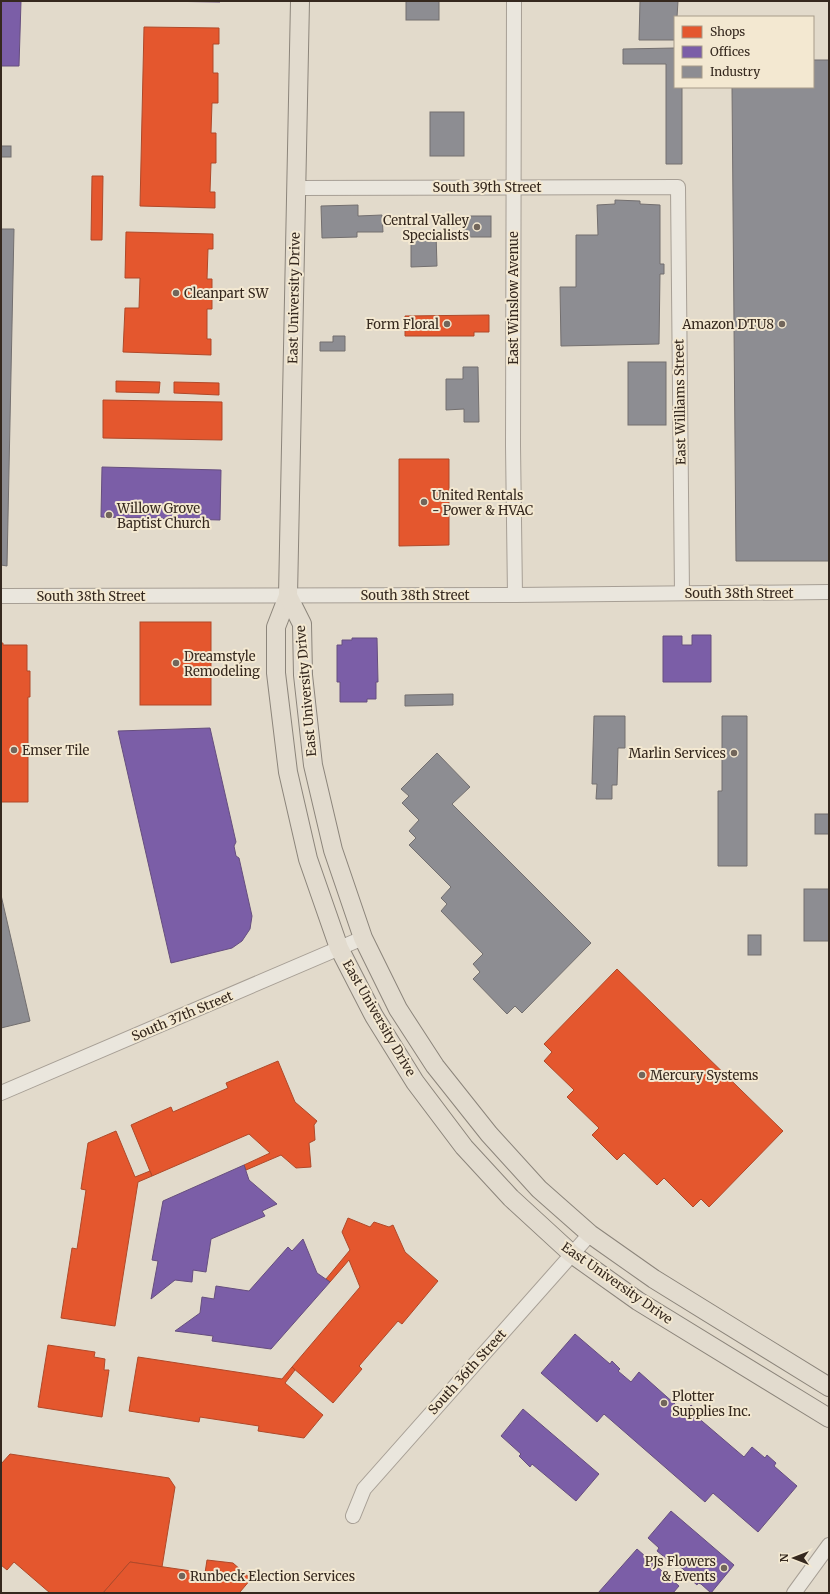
<svg xmlns="http://www.w3.org/2000/svg" width="830" height="1594" font-family="Merriweather,serif">
<rect width="100%" height="100%" fill="#e2dacb"/>
<g fill="#e4572e" stroke="#b04929">
<path d="M 144,27 L 219,28 L 219,44 L 213,44 L 213,73 L 218,73 L 218,103 L 212,103 L 211,133 L 216,133 L 216,163 L 211,163 L 210,192 L 215,192 L 215,208 L 140,206 Z"/>
<path d="M 92,176 L 103,176 L 102,240 L 91,240 Z"/>
<path d="M 126,232 L 213,234 L 213,249 L 208,249 L 207,279 L 212,279 L 212,309 L 207,309 L 207,339 L 211,339 L 211,355 L 123,352 L 125,308 L 139,308 L 140,278 L 125,278 Z"/>
<path d="M 489,315 L 489,332 L 474,332 L 474,336 L 405,336 L 405,316 Z"/>
<path d="M 116,381 L 160,382 L 159,393 L 116,392 Z"/>
<path d="M 174,382 L 219,383 L 219,395 L 174,393 Z"/>
<path d="M 103,400 L 222,402 L 222,440 L 103,438 Z"/>
<path d="M 399,459 L 449,459 L 449,545 L 399,546 Z"/>
<rect x="140" y="622" width="71" height="83"/>
<path d="M 1,643 L 3,643 L 3,645 L 27,645 L 27,671 L 30,671 L 30,697 L 28,697 L 28,802 L 1,802 Z"/>
<path d="M 617,969 L 783,1131 L 709,1207 L 701,1199 L 693,1207 L 664,1178 L 657,1185 L 624,1153 L 617,1160 L 592,1135 L 599,1128 L 567,1097 L 574,1090 L 544,1061 L 552,1052 L 544,1044 Z"/>
<path d="M 278,1061 L 295,1102 L 317,1121 L 314,1125 L 315,1140 L 309,1143 L 311,1167 L 296,1168 L 281,1155 L 246,1170 L 244,1165 L 270,1153 L 249,1134 L 152,1176 L 131,1125 L 171,1107 L 173,1112 L 228,1088 L 226,1083 Z"/>
<path d="M 116,1131 L 135,1177 L 150,1171 L 152,1176 L 138,1182 L 115,1326 L 61,1318 L 72,1248 L 77,1249 L 86,1190 L 81,1189 L 88,1143 Z"/>
<path d="M 348,1218 L 370,1227 L 374,1222 L 389,1227 L 393,1225 L 405,1252 L 438,1281 L 402,1324 L 398,1321 L 359,1366 L 362,1369 L 333,1403 L 292,1367 L 360,1287 L 349,1260 L 330,1282 L 326,1279 L 350,1250 L 342,1232 Z"/>
<path d="M 48,1345 L 95,1352 L 94,1357 L 105,1359 L 104,1370 L 109,1370 L 102,1417 L 38,1407 Z"/>
<path d="M 138,1357 L 282,1379 L 292,1367 L 295,1370 L 285,1383 L 323,1415 L 304,1438 L 258,1431 L 259,1426 L 200,1417 L 199,1422 L 129,1411 Z"/>
<path d="M 10,1454 L 169,1478 L 175,1487 L 162,1567 L 130,1562 L 103,1593 L 50,1593 L 14,1562 L 7,1570 L 1,1565 L 1,1464 Z"/>
<path d="M 207,1560 L 233,1563 L 251,1579 L 240,1592 L 241,1593 L 103,1593 L 130,1562 L 205,1573 Z"/>
</g>
<g fill="#7b5ea7" stroke="#664e7e">
<path d="M 1,1 L 21,1 L 19,66 L 1,66 Z"/>
<path d="M 155,1 L 220,1 L 220,2 Z"/>
<path d="M 102,467 L 221,470 L 220,520 L 101,517 Z"/>
<path d="M 692,635 L 711,635 L 711,682 L 663,682 L 663,636 L 682,636 L 682,645 L 692,645 Z"/>
<path d="M 352,638 L 377,638 L 378,682 L 376,682 L 376,699 L 367,699 L 367,702 L 340,702 L 340,682 L 337,682 L 337,645 L 342,645 L 342,640 L 352,640 Z"/>
<path d="M 210,728 L 236,842 L 234,846 L 236,856 L 239,858 L 252,916 L 250,929 L 242,941 L 232,948 L 171,963 L 118,731 Z"/>
<path d="M 244,1165 L 249,1180 L 277,1204 L 262,1211 L 265,1216 L 211,1239 L 206,1272 L 193,1270 L 192,1282 L 175,1280 L 151,1299 L 158,1261 L 152,1260 L 163,1201 Z"/>
<path d="M 303,1239 L 317,1273 L 330,1282 L 271,1349 L 212,1341 L 213,1336 L 175,1331 L 200,1313 L 202,1297 L 214,1299 L 216,1286 L 249,1291 L 288,1247 L 292,1251 Z"/>
<path d="M 575,1334 L 610,1364 L 612,1361 L 620,1369 L 618,1371 L 631,1382 L 639,1372 L 685,1413 L 691,1405 L 700,1413 L 696,1416 L 744,1457 L 752,1447 L 765,1458 L 767,1455 L 776,1463 L 774,1466 L 797,1486 L 758,1532 L 713,1493 L 705,1502 L 604,1414 L 597,1422 L 541,1373 Z"/>
<path d="M 523,1409 L 599,1474 L 576,1501 L 532,1464 L 530,1467 L 519,1456 L 521,1454 L 501,1436 Z"/>
<path d="M 671,1511 L 734,1565 L 711,1593 L 701,1584 L 698,1583 L 697,1585 L 688,1577 L 690,1575 L 671,1559 L 669,1557 L 667,1559 L 657,1551 L 659,1548 L 648,1538 Z"/>
<path d="M 637,1549 L 679,1586 L 673,1593 L 598,1593 Z"/>
</g>
<g fill="#8d8d92" stroke="#736f6f">
<rect x="406" y="1" width="33" height="19"/>
<path d="M 640,1 L 678,1 L 677,17 L 675,17 L 675,40 L 639,40 Z"/>
<path d="M 675,48 L 675,87 L 682,87 L 682,164 L 666,164 L 666,64 L 623,64 L 623,49 Z"/>
<path d="M 813,60 L 829,60 L 829,561 L 736,561 L 732,87 L 813,87 Z"/>
<rect x="430" y="112" width="34" height="44"/>
<rect x="1" y="146" width="10" height="11"/>
<path d="M 615,200 L 640,201 L 640,204 L 660,205 L 660,264 L 664,264 L 664,274 L 660,274 L 659,344 L 561,346 L 560,287 L 576,287 L 576,235 L 598,235 L 597,205 L 615,204 Z"/>
<path d="M 358,205 L 358,216 L 382,215 L 383,232 L 357,232 L 357,237 L 322,238 L 321,206 Z"/>
<rect x="463" y="216" width="28" height="21"/>
<path d="M 1,229 L 14,229 L 7,566 L 1,565 Z"/>
<path d="M 411,233 L 436,233 L 437,266 L 411,267 Z"/>
<path d="M 333,336 L 345,336 L 345,351 L 320,351 L 320,342 L 333,342 Z"/>
<rect x="628" y="362" width="38" height="63"/>
<path d="M 463,367 L 478,367 L 479,422 L 464,422 L 464,409 L 446,410 L 446,379 L 463,379 Z"/>
<path d="M 453,694 L 453,705 L 405,706 L 405,695 Z"/>
<path d="M 594,716 L 625,716 L 625,748 L 618,748 L 617,785 L 612,785 L 612,799 L 596,799 L 597,784 L 592,784 Z"/>
<path d="M 722,716 L 747,716 L 747,866 L 718,866 L 718,791 L 722,791 Z"/>
<path d="M 437,753 L 470,787 L 452,804 L 591,943 L 522,1013 L 515,1006 L 507,1014 L 473,979 L 480,972 L 473,964 L 483,954 L 441,911 L 447,904 L 441,898 L 451,887 L 409,845 L 416,838 L 409,831 L 419,820 L 402,803 L 409,796 L 401,789 Z"/>
<rect x="815" y="814" width="14" height="20"/>
<rect x="804" y="889" width="25" height="52"/>
<path d="M 1,895 L 30,1021 L 1,1028 Z"/>
<rect x="748" y="935" width="13" height="20"/>
</g>
<g fill="none" stroke-linecap="round" stroke-linejoin="round">
<defs>
<g id="minor">
<path d="M 514,1 L 513,446 L 515,595"/>
<path d="M 296,188 L 678,187 L 682,593"/>
<path d="M 1,596 L 515,595 L 829,592"/>
<path d="M 1,1093 L 363,938"/>
<path d="M 353,1516 L 364,1489 L 590,1234"/>
<path d="M 794,1593 L 829,1545"/>
</g>
<g id="major">
<path d="M 300,1 L 288,596 L 276,627 L 276,673 L 288,772 L 308,859 L 339,948 L 374,1016 L 415,1082 L 464,1147 L 511,1198 L 572,1254 L 638,1301 L 829,1418"/>
<path d="M 288,596 L 302,624 L 303,675 L 313,765 L 333,850 L 363,938 L 398,1009 L 435,1066 L 489,1134 L 539,1189 L 590,1234 L 654,1279 L 829,1387"/>
</g>
</defs>
<use href="#minor" stroke="#a79f95" stroke-width="16"/>
<use href="#major" stroke="#8c857b" stroke-width="20"/>
<use href="#minor" stroke="#eae6dd" stroke-width="14"/>
<use href="#major" stroke="#e2dbce" stroke-width="18"/>
</g>
<g fill="#72665b" stroke="#f3e8d1" stroke-width="1.5">
<circle cx="477" cy="227" r="4"/>
<circle cx="176" cy="293" r="4"/>
<circle cx="447" cy="324" r="4"/>
<circle cx="782" cy="324" r="4"/>
<circle cx="424" cy="502" r="4"/>
<circle cx="109" cy="515" r="4"/>
<circle cx="176" cy="663" r="4"/>
<circle cx="14" cy="750" r="4"/>
<circle cx="734" cy="753" r="4"/>
<circle cx="642" cy="1075" r="4"/>
<circle cx="664" cy="1403" r="4"/>
<circle cx="724" cy="1568" r="4"/>
<circle cx="182" cy="1576" r="4"/>
</g>
<g text-anchor="middle" dominant-baseline="central" stroke-width="4" stroke-linejoin="round" paint-order="stroke">
<g font-size="13" fill="#35281e" stroke="#f3e8d1">
<text x="487" y="187">South 39th Street</text>
<text transform="translate(294 298) rotate(-89)">East University Drive</text>
<text transform="translate(513 298) rotate(-90)">East Winslow Avenue</text>
<text transform="translate(680 402) rotate(-91)">East Williams Street</text>
<text x="739" y="593">South 38th Street</text>
<text x="415" y="595">South 38th Street</text>
<text x="91" y="596">South 38th Street</text>
<text transform="translate(306 691) rotate(-95)">East University Drive</text>
<text transform="translate(182 1016) rotate(-23)">South 37th Street</text>
<text transform="translate(379 1018) rotate(60)">East University Drive</text>
<text transform="translate(617 1283) rotate(35)">East University Drive</text>
<text transform="translate(467 1372) rotate(-48)">South 36th Street</text>
</g>
<g font-size="13" fill="#35281e" stroke="#f3e8d1" text-anchor="start">
<text x="469" y="220" text-anchor="end">Central Valley<tspan x="469" dy="15">Specialists</tspan></text>
<text x="184" y="293">Cleanpart SW</text>
<text x="439" y="324" text-anchor="end">Form Floral</text>
<text x="774" y="324" text-anchor="end">Amazon DTU8</text>
<text x="432" y="495">United Rentals<tspan x="432" dy="15">- Power &amp; HVAC</tspan></text>
<text x="117" y="508">Willow Grove<tspan x="117" dy="15">Baptist Church</tspan></text>
<text x="184" y="656">Dreamstyle<tspan x="184" dy="15">Remodeling</tspan></text>
<text x="22" y="750">Emser Tile</text>
<text x="726" y="753" text-anchor="end">Marlin Services</text>
<text x="650" y="1075">Mercury Systems</text>
<text x="672" y="1396">Plotter<tspan x="672" dy="15">Supplies Inc.</tspan></text>
<text x="716" y="1561" text-anchor="end">PJs Flowers<tspan x="716" dy="15">&amp; Events</tspan></text>
<text x="190" y="1576">Runbeck Election Services</text>
</g>
</g>
<rect width="830" height="1594" fill="none" stroke="#35281e" stroke-width="4"/>
<rect x="674" y="16" width="140" height="72" fill="#f3e8d1" stroke="#a79b89"/>
<rect x="682" y="26" width="20" height="12" fill="#e4572e" stroke="#a79b89"/>
<text x="710" y="36" font-size="12" fill="#35281e">Shops</text>
<rect x="682" y="46" width="20" height="12" fill="#7b5ea7" stroke="#a79b89"/>
<text x="710" y="56" font-size="12" fill="#35281e">Offices</text>
<rect x="682" y="66" width="20" height="12" fill="#8d8d92" stroke="#a79b89"/>
<text x="710" y="76" font-size="12" fill="#35281e">Industry</text>
<g transform="translate(794 1558) rotate(270)" stroke="#f3e8d1" stroke-width="3" paint-order="stroke">
<path d="M0-3L7 15L0 10L-7 15Z" fill="#35281e"/>
<text y="-6" font-size="11" font-weight="bold" text-anchor="middle" fill="#35281e">N</text>
</g>
</svg>
